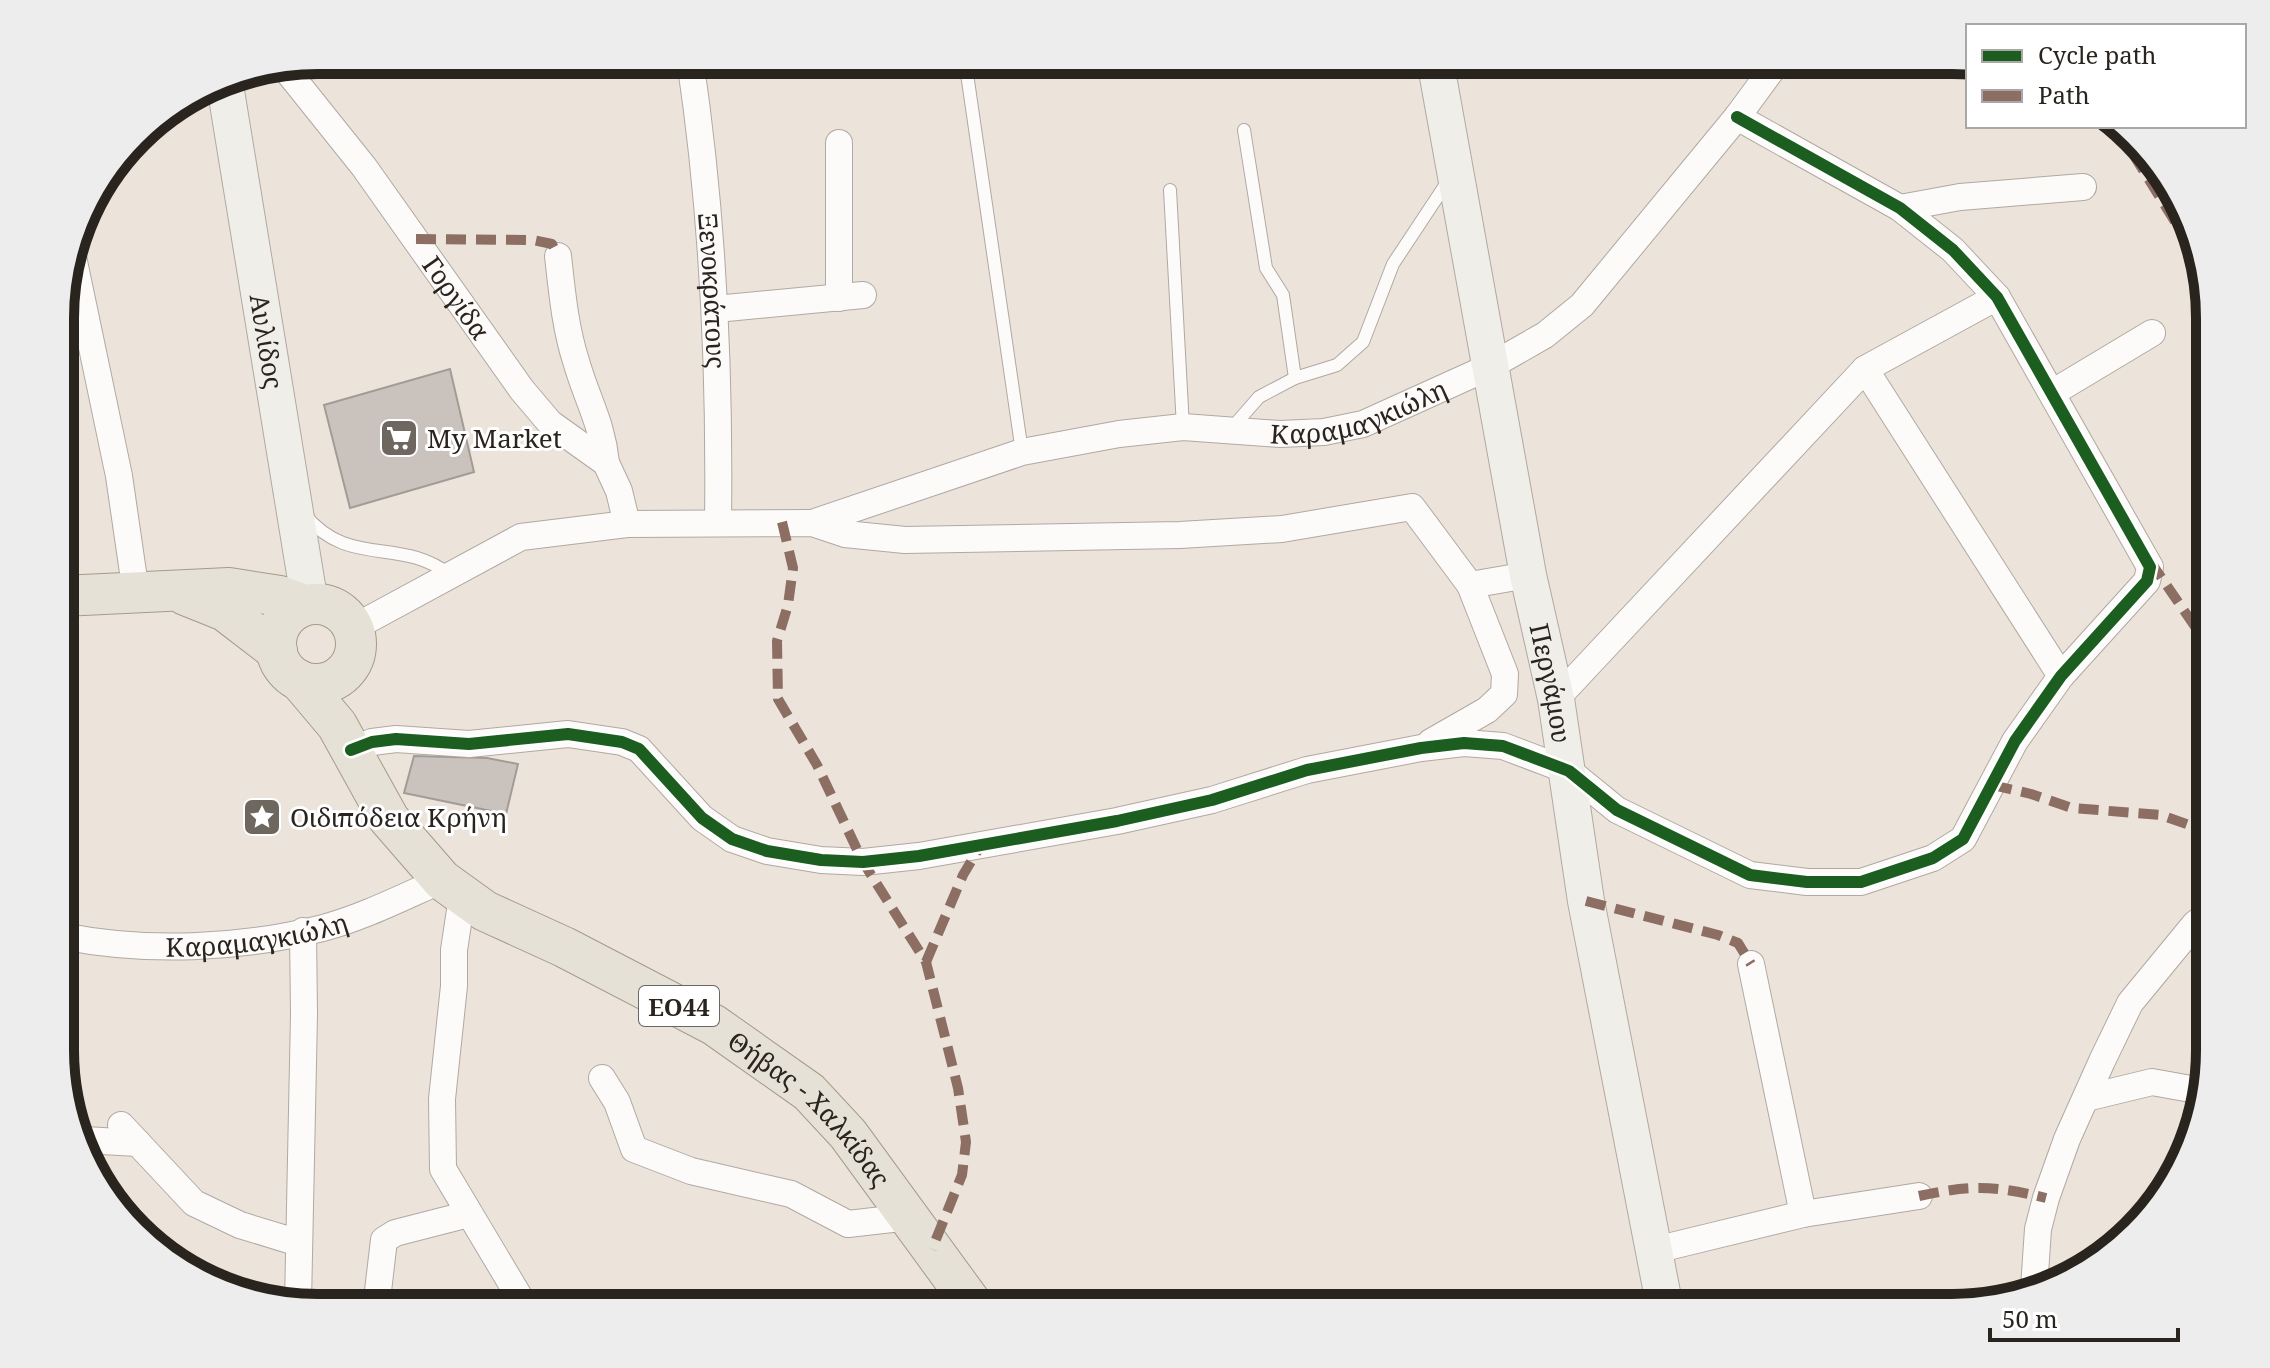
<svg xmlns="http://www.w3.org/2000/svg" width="2270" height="1368" font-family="'Noto Serif',serif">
<rect width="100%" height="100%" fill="#ece3db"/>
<g fill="#cac3bd" stroke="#a39b96" stroke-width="2">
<path d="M 450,369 L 474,472 L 350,508 L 324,405 Z"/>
<path d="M 414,756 L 487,758 L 518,764 L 506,814 L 404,793 Z"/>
</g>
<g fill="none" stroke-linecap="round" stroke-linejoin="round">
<defs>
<g id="lane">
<path d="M 965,60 L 1022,452"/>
<path d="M 1244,130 L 1266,268 L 1283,295 L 1295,378"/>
<path d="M 1170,190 L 1183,427"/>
<path d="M 1231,429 L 1259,397 L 1295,378 L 1337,365 L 1363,342 L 1393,264 L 1448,181"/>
<path d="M 304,514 C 349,569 400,536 450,575"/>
</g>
<g id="street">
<path id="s1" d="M 690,60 C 713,213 720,367 718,522"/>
<path id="s2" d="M 284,67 L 364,167 L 522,390 L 550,423 L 606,463 L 619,491 L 627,524"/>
<path d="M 839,143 L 839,298"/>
<path d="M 1900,208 L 1960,197 L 2083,187"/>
<path d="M 72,252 L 119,476 L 136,593"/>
<path d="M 558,256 C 562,291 565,327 576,361 C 587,400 602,422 606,463"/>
<path d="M 716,309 L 863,295"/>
<path d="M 1865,369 L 2061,676"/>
<path d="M 2052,393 L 2152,333"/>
<path id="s3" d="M 812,523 L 1022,452 L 1119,434 L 1183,427 L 1280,434 L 1324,432 L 1363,424 L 1489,367 L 1545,335 L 1582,305 L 1737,117 L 1779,60"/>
<path d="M 353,628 L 521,537 L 627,524 L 812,523 L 845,534 L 905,540 L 1180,535 L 1282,529 L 1412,507 L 1470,585 L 1528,575"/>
<path d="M 1556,699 L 1865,369 L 1997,297"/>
<path d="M 1431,742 L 1487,710 L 1504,694 L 1505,674 L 1470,585"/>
<path d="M 351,750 L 372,742 L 396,739 L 469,744 L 568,734 L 622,742 L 639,749 L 702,818 L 732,839 L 767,851 L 821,860 L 863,862 L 919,856 L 1117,821 L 1212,800 L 1307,770 L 1421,748 L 1464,743 L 1503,746 L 1569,771 L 1617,810 L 1750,875 L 1807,882 L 1861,882 L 1933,858 L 1963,839 L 2015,741 L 2061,676 L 2147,581 L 2150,567 L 1997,297 L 1953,250 L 1900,208 L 1737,117"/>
<path d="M 462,897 L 454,950 L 454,986 L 442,1099 L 443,1169 L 526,1308"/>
<path id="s4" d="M 62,936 C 147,953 239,949 323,928 C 364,917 403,897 442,880"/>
<path d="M 1751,964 L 1803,1214"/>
<path d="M 602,1078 L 617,1102 L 634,1149 L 691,1171 L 791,1194 L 848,1224 L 909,1217"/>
<path d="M 2086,1098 L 2152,1082 L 2202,1091"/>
<path d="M 121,1125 L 194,1203 L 240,1225 L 299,1243"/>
<path d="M 84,1140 L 138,1143"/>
<path d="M 1655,1250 L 1803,1214 L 1919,1196"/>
<path d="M 2034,1288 L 2038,1229 L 2046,1198 L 2067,1139 L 2102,1061 L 2130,1003 L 2195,924 L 2209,913"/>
<path d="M 298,1303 L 304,1014 L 303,931"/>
<path d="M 381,1308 L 378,1291 L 384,1240 L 395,1233 L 469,1214"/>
</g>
<g id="secondary">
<path id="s5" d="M 1435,60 L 1528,575 L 1556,699 L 1586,901 L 1665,1308"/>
<path id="s6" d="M 224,79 L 310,604"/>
</g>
<g id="primary">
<path d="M 185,595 L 225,611 L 277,651"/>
<path d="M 62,596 L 229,588 L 280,596 L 304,605"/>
<circle cx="316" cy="644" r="40"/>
<path id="s7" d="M 299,680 L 337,725 L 389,819 L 442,880 L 485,911 L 564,947 L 714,1025 L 809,1092 L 848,1134 L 975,1308"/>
</g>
</defs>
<use href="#lane" stroke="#b0a9a2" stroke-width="14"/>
<use href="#street" stroke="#b0a9a2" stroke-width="28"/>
<use href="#secondary" stroke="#b0a9a2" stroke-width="38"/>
<use href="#primary" stroke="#a49c86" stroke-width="42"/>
<use href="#lane" stroke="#fcfbfa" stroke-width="12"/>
<use href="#street" stroke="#fcfbfa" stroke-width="26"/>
<use href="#secondary" stroke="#f0eee8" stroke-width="36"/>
<use href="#primary" stroke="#e5e1d6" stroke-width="40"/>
<g stroke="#8d6e63" stroke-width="10" stroke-dasharray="20 10" stroke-linecap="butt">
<path d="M 2117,128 L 2192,249"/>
<path d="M 416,239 L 533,240 L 552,244 L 558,256"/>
<path d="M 782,522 L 793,568 L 788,605 L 777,641 L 778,699 L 817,765 L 863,862 L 926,962 L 958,1088 L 966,1142 L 962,1175 L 932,1249"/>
<path d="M 2150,561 L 2209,647"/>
<path d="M 1992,785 L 2031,794 L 2072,808 L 2161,815 L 2192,826 L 2209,843"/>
<path d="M 1586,901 L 1718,935 L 1738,943 L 1751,964"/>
<path d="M 926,962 L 963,875 L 982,843"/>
<path d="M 1919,1196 C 1971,1185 1993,1185 2046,1198"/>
</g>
<defs>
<path id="cycleway" d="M 351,750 L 372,742 L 396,739 L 469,744 L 568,734 L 622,742 L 639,749 L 702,818 L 732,839 L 767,851 L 821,860 L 863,862 L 919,856 L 1117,821 L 1212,800 L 1307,770 L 1421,748 L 1464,743 L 1503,746 L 1569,771 L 1617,810 L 1750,875 L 1807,882 L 1861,882 L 1933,858 L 1963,839 L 2015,741 L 2061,676 L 2147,581 L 2150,567 L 1997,297 L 1953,250 L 1900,208 L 1737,117"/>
</defs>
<use href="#cycleway" stroke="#fff" stroke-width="17"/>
<use href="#cycleway" stroke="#1b5e20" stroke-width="12"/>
</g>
<defs>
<symbol id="supermarket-square" viewBox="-11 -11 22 22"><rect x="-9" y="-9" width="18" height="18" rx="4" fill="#6e6760" stroke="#fff"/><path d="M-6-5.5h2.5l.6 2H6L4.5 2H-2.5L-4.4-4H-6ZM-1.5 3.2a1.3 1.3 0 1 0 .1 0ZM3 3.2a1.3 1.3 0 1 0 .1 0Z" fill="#fff"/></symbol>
<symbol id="sight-square" viewBox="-11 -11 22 22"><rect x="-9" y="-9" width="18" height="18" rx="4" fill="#6e6760" stroke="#fff"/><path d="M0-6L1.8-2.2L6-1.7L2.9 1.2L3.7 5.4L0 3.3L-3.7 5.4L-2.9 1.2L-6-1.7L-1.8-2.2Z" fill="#fff"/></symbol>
</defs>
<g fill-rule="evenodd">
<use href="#supermarket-square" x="377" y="416" width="44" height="44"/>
<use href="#sight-square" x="240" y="795" width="44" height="44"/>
</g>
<g text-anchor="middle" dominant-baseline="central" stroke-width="6" stroke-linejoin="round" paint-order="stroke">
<rect fill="#fff" stroke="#6a6662" stroke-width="2" x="639" y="986" width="80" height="40" rx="6"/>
<g font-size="24" font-weight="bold" fill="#2a241e">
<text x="679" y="1006">ΕΟ44</text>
</g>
<g font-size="26" fill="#2a241e" stroke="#fff">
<text stroke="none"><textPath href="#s1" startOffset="232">Ξενοκράτους</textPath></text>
<text stroke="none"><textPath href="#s2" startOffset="288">Γοργίδα</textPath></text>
<text stroke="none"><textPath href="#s6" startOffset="266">Αυλίδος</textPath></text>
<text stroke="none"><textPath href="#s3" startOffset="564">Καραμαγκιώλη</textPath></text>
<text stroke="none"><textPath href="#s5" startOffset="634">Περγάμου</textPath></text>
<text stroke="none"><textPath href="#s4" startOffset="196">Καραμαγκιώλη</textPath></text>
<text stroke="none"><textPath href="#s7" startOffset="684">Θήβας - Χαλκίδας</textPath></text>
</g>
<g font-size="26" fill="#2a241e" stroke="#fff" text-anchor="start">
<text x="427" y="438">My Market</text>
<text x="290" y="817">Οιδιπόδεια Κρήνη</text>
</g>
</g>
<path d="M0 0H2270V1368H0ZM318 74H1952A244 244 0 0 1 2196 318V1050A244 244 0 0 1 1952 1294H318A244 244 0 0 1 74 1050V318A244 244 0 0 1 318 74Z" fill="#eeeded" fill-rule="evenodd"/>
<path fill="none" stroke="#2a241e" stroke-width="10" d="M318 74H1952A244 244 0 0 1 2196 318V1050A244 244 0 0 1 1952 1294H318A244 244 0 0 1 74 1050V318A244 244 0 0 1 318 74Z"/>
<rect x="1966" y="24" width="280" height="104" fill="#ffffff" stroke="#aaa7a5" stroke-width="2"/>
<rect x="1982" y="50" width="40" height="12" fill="#1b5e20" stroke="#aaa7a5" stroke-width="2"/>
<text x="2038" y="64" font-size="24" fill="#2a241e">Cycle path</text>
<rect x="1982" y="90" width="40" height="12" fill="#8d6e63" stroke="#aaa7a5" stroke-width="2"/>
<text x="2038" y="104" font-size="24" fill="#2a241e">Path</text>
<path d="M1990 1328v12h188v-12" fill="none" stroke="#2a241e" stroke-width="4"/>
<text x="2002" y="1328" font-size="24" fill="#2a241e" stroke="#ffffff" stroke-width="6" paint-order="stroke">50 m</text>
</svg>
